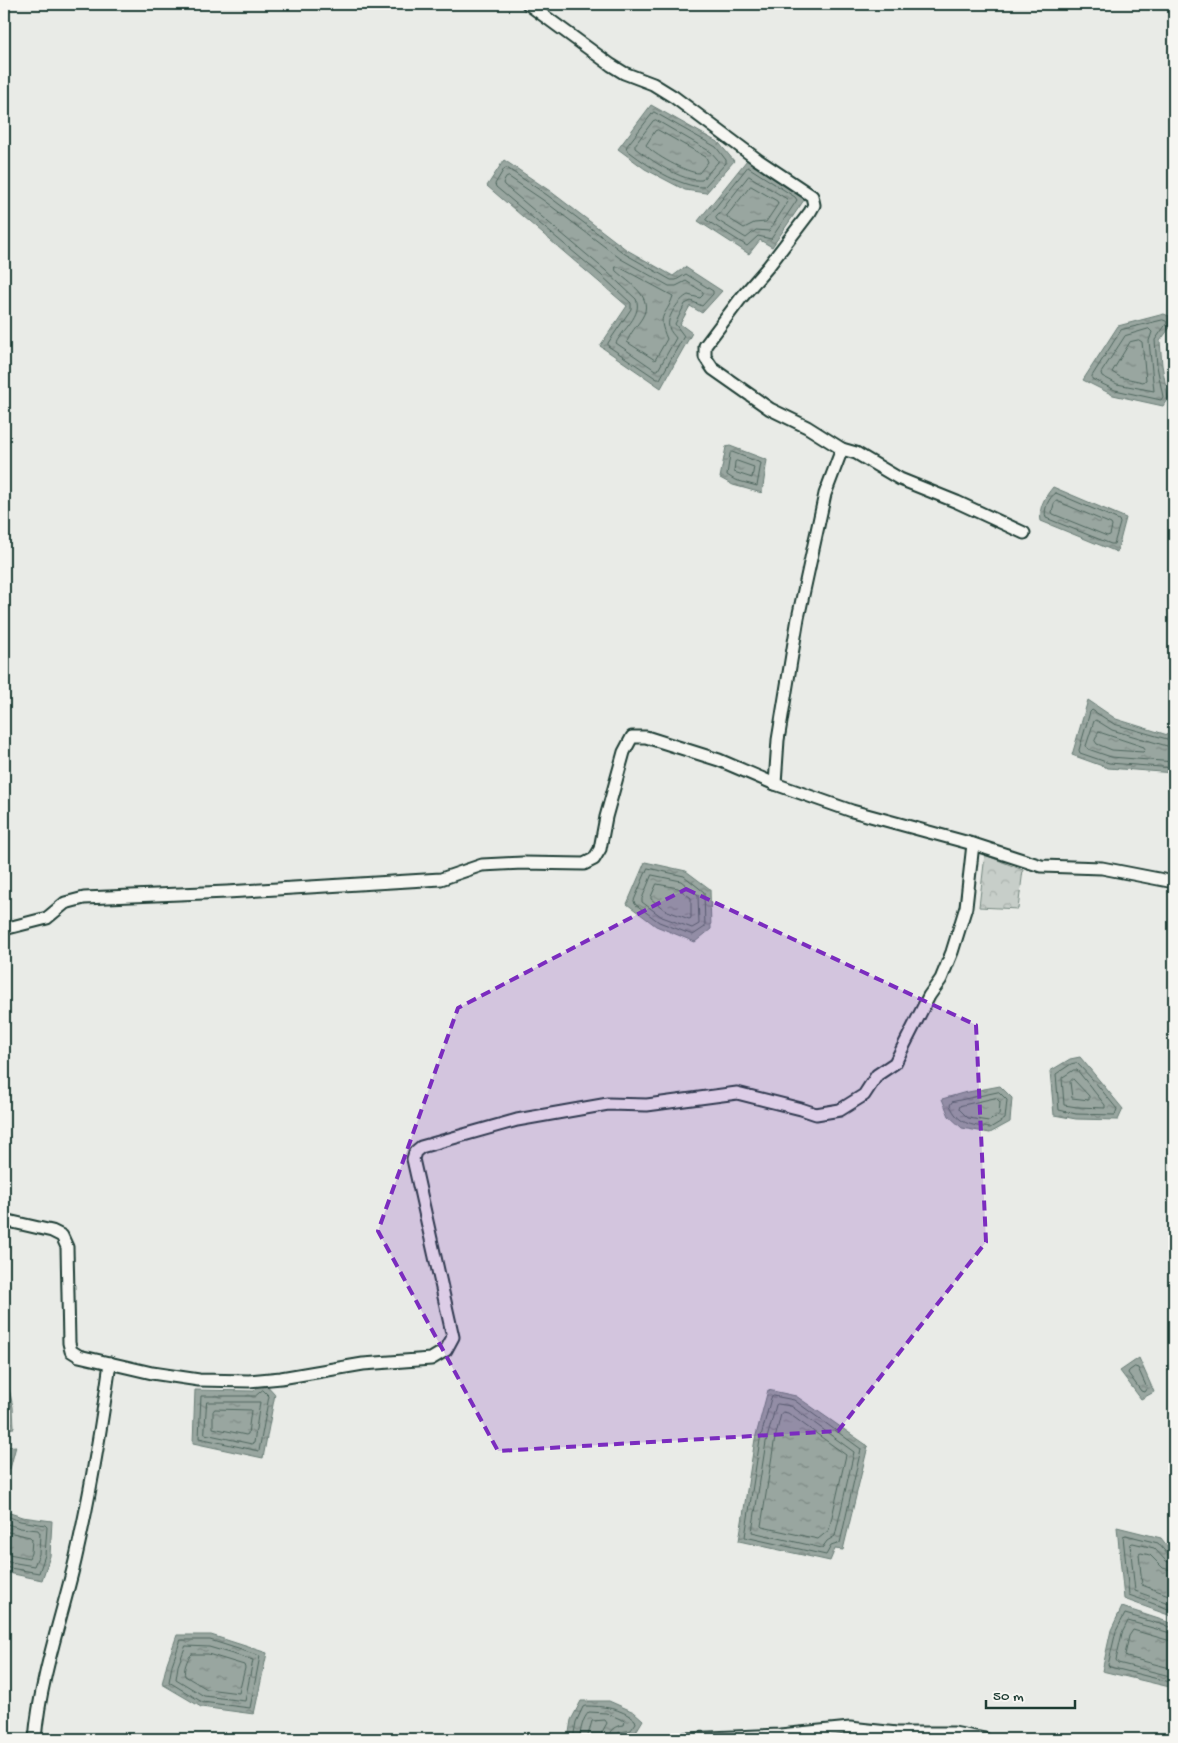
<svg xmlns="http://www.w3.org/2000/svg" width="1178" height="1743" font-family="'Gochi Hand',sans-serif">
<defs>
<pattern id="park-crowns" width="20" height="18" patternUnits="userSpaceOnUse" patternTransform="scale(1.25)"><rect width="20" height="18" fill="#c7cec9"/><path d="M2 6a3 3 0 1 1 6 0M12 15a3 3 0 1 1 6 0" fill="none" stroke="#aab2ad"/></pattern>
<pattern id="water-ripples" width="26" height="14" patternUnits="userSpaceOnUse" patternTransform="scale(1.25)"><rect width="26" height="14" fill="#99a6a0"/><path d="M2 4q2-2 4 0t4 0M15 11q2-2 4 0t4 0" fill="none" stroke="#7c8883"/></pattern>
</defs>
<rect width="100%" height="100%" fill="#e9ebe7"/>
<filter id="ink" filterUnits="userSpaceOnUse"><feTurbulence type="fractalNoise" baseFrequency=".02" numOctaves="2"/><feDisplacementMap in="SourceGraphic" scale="10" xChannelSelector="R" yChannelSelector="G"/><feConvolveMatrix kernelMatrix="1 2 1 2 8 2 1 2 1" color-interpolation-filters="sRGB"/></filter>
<g filter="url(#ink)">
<path fill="url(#park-crowns)" stroke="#73867e" d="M 985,855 L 1023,870 L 1018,909 L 979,907 Z"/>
<g fill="url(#water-ripples)" stroke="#687c75">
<path d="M 651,105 L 719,143 L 734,161 L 706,193 L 685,190 L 645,169 L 618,149 Z"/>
<path d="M 504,160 L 550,191 L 627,250 L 673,276 L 685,267 L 722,291 L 702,313 L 690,306 L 680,324 L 692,333 L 661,388 L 600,346 L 627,306 L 487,186 Z"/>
<path d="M 747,160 L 798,193 L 804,200 L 772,247 L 760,240 L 749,254 L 698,221 Z"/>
<path d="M 1164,314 L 1174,318 L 1174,322 L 1160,341 L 1162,365 L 1168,398 L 1163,406 L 1113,395 L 1083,380 L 1118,326 Z"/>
<path d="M 730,446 L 767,460 L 762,493 L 733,485 L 720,478 L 726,447 Z"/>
<path d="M 1053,487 L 1126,518 L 1117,552 L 1041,521 C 1038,507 1045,497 1053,487 Z"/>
<path d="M 1088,700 L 1116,719 L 1174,737 L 1174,773 L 1108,768 L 1072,755 Z"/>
<path d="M 645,862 L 686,871 L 710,889 L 711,929 L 695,942 L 656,926 L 627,904 Z"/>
<path d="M 1080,1057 L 1123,1109 L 1118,1120 L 1076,1119 L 1054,1115 L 1050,1071 L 1070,1059 Z"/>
<path d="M 1000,1086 L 1012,1098 L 1010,1122 L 990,1133 L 962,1128 L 949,1116 L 942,1099 L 963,1093 Z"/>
<path d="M 1139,1358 L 1154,1392 L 1141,1399 L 1120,1371 Z"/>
<path d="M 4,1366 L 13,1407 L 14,1428 L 4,1429 Z"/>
<path d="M 263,1381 L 275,1394 L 263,1458 L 193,1443 L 195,1390 L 254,1391 Z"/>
<path d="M 768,1390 L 796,1396 L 868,1446 L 843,1550 L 835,1549 L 830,1561 L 739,1541 L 755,1439 Z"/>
<path d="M 16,1446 L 10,1469 L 4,1475 L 4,1447 Z"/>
<path d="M 4,1506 L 7,1512 L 22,1517 L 52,1521 L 50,1556 L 42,1580 L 4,1572 Z"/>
<path d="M 1117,1527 L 1161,1538 L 1174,1555 L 1174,1617 L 1124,1599 Z"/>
<path d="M 1122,1607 L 1174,1624 L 1174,1688 L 1102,1671 L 1111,1630 Z"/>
<path d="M 177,1635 L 211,1635 L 267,1653 L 254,1714 L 201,1707 L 162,1684 L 167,1663 Z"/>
<path d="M 581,1701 L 609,1701 L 634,1712 L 643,1720 L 634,1735 L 603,1739 L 568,1739 L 571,1720 Z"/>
<path d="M 847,1732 L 876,1739 L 821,1739 L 821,1736 Z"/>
</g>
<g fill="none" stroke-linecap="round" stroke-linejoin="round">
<g stroke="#50675f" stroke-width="1">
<path d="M 654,112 L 716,147 L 726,160 L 726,163 L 704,187 C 679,187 646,165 626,149 L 627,146 Z"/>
<path d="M 656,120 L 711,152 L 718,160 L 718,162 L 702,180 C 682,182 651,160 635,148 L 635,145 L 653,121 Z"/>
<path d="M 658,130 L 706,157 L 708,162 L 699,173 C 687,173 652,154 646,145 L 655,131 Z"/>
<path d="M 748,167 L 795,197 L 797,200 L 771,239 L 758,236 L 747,246 L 706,220 Z"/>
<path d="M 507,168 L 547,195 L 625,254 L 671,280 L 676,280 L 686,274 L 713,291 L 713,294 L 702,306 L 691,301 L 685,304 L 675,324 L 684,336 L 660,379 L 657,379 L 608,346 L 608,343 L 631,309 L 631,303 L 601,275 L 496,187 L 495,184 L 504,169 Z"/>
<path d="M 749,176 L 787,199 L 788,202 L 769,231 L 756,230 L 746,238 L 717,220 L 716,218 Z"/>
<path d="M 509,177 L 543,200 L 621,259 L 669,286 L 676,286 L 686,281 L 703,292 L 703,295 L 700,298 L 688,295 C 679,299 666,318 669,327 C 670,332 674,335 676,338 L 658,370 L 655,370 L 616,343 C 622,330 643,315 636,299 L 605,270 L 504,185 L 503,183 L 506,178 Z"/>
<path d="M 751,186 L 777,201 L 778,204 L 766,222 L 754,223 L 744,228 L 728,218 L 727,216 Z"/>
<path d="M 616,267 L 619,267 L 673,296 C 666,318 656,313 667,339 L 655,360 L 627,342 C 630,333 637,326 642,318 C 655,297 629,283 616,271 Z"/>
<path d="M 1163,320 L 1166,321 L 1167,323 L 1155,340 L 1157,366 L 1163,397 L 1161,400 L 1115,390 L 1092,379 L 1092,376 L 1121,330 Z"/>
<path d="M 1149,329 L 1152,332 L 1149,341 L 1154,391 L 1117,384 L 1102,376 L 1101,373 L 1125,336 Z"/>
<path d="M 1139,340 L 1142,342 L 1146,380 L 1143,382 L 1120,377 L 1112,372 L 1130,342 Z"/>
<path d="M 732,452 L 761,463 L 757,486 L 735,480 L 727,475 L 730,454 Z"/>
<path d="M 737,461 L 754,467 L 752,478 L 734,472 L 735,462 Z"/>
<path d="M 1056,493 L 1119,520 L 1120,523 L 1114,544 L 1111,544 L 1046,518 C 1043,509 1049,497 1056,493 Z"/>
<path d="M 1057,501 L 1111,524 L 1112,526 L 1110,535 L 1107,536 L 1053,514 L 1052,512 L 1054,504 Z"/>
<path d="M 1099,732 L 1144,747 L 1145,750 L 1143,752 L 1112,750 L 1097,744 L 1095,741 Z"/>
<path d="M 1174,741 L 1114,724 L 1092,710 L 1090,712 L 1079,750 L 1080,753 L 1109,763 L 1174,768"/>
<path d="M 1174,748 L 1112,730 L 1096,720 L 1094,721 L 1086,746 L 1088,749 L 1111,757 L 1174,762"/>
<path d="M 648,868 L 684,876 L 704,892 L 705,927 L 693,935 L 659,922 L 635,904 L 634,901 Z"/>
<path d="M 652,875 L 681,881 L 698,895 L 699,924 L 692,928 L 662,917 L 642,902 L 642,899 Z"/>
<path d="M 657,884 L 678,888 L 691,898 L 691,918 L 689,919 L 665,910 L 651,899 L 651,897 Z"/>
<path d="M 1077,1063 L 1095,1082 L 1117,1109 L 1115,1115 L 1076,1114 L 1059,1110 L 1056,1074 L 1071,1064 Z"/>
<path d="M 1074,1070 L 1077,1070 L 1105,1105 L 1105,1108 L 1077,1107 L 1064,1105 L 1062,1078 Z"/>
<path d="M 1073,1079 L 1089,1096 L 1089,1100 L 1072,1098 L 1070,1082 Z"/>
<path d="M 999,1092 L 1007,1100 L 1005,1119 L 990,1128 C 970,1125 958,1124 950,1105 L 952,1102 Z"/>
<path d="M 996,1098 L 1000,1102 L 999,1115 L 989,1121 L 968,1118 L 959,1109 L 960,1106 Z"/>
<path d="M 1135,1367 L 1138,1368 L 1147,1388 L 1144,1392 L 1141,1391 L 1128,1373 L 1129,1371 Z"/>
<path d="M 263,1390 L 269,1396 L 259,1451 L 199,1438 L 201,1396 L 255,1396 Z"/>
<path d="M 774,1396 L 794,1400 L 861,1449 L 840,1543 L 831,1546 L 826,1555 L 745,1537 L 760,1440 L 771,1398 Z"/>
<path d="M 207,1402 L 260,1402 L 254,1443 L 252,1444 L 205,1434 Z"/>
<path d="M 778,1404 L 791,1406 L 854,1452 L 835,1536 L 827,1541 L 822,1548 L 752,1532 L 766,1442 L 776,1405 Z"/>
<path d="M 215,1409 L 251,1410 L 248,1434 L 246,1435 L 213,1428 L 213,1412 Z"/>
<path d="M 783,1412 L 788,1413 L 846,1455 L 829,1530 L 818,1539 L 762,1527 L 761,1526 L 774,1443 L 781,1414 Z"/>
<path d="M 4,1515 L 20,1521 L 45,1525 L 47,1527 L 45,1555 L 39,1573 L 4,1567"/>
<path d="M 4,1523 L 20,1528 L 38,1530 L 40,1533 L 39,1554 L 34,1566 L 4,1561"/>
<path d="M 4,1531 L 30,1537 L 32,1539 L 31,1553 L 29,1558 L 4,1553"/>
<path d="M 1174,1557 L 1169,1556 L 1158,1543 L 1126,1535 L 1123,1536 L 1129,1595 L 1174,1611"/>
<path d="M 1174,1564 L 1166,1561 L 1154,1548 L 1133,1543 L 1130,1544 L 1135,1591 L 1174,1605"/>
<path d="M 1174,1571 L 1163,1568 L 1150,1555 L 1141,1553 L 1139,1554 L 1142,1585 L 1174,1597"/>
<path d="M 1174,1628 L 1125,1614 L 1116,1631 L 1108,1665 L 1110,1667 L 1174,1683"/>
<path d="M 1174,1634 L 1128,1621 L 1122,1633 L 1116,1660 L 1118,1663 L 1174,1677"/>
<path d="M 181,1640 L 210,1640 L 260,1656 L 250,1708 L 202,1702 L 169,1682 L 172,1665 Z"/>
<path d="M 1174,1642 L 1133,1630 L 1129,1636 L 1125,1655 L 1127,1657 L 1174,1669"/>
<path d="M 186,1646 L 209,1647 L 253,1660 L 245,1701 L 204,1696 L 176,1679 L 178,1666 Z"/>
<path d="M 192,1654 L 208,1654 L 244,1665 L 245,1668 L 239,1693 L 207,1689 L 185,1676 C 183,1670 187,1658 192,1654 Z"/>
<path d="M 573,1739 L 576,1722 L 583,1707 L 585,1706 C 603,1706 621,1708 635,1720 L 636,1723 L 631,1730 C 625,1732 615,1730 615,1739"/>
<path d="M 579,1739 C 581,1730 582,1719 589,1712 L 606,1713 L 625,1721 L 624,1725 C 615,1726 609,1729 608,1739"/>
<path d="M 587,1739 L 592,1721 L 605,1720 L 607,1723 L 602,1732 L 601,1739"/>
</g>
<defs>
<g id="street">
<path d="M 528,4 L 611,65 L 624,73 L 653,84 L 674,97 L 758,160 L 812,196 L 814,205 L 810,212 L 768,267 L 741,298 L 705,346 L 705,357 L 713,369 L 770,409 L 807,427 L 842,449"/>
<path d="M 1024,533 L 957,502 L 900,479 L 856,453 L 842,449 L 825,494 L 798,618 L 778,740 L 775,784 L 852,811 L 973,844 L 1041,866 L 1102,868 L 1174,882"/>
<path d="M 4,929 L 47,918 L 65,903 L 84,898 L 227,892 L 441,879 L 482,865 L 523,863 L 584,864 L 594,859 L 600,849 L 606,817 L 624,752 L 632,737 L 646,737 L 719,760 L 775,784"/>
<path d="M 4,1220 L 52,1231 L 62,1236 L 67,1247 L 69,1343 L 71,1351 L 79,1356 L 152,1373 L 199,1380 L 249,1381 L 281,1378 L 363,1364 L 431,1359 L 446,1350 L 453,1337 L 413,1159 L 415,1152 L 421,1147 L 517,1120 L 608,1104 L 647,1105 L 737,1093 L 801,1109 L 816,1114 L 840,1110 L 864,1095 L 877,1075 L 895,1063 L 929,996 L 941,979 L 952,952 L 966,907 L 973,844"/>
<path d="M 35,1739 C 40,1679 61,1620 75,1561 C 90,1496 101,1429 110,1363"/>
<path d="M 685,1739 L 780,1735 L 850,1728 L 897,1733 L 954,1733 L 985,1739"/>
</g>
</defs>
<use href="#street" stroke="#1f3d34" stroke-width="15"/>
<use href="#street" stroke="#f6f6f2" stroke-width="11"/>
</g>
</g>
<path fill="#7b2cbf" fill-opacity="0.2" stroke="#7b2cbf" stroke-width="4" stroke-dasharray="10 6" stroke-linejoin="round" d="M 686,889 L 976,1025 L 986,1242 L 838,1431 L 498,1451 L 378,1231 L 458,1008 Z"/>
<rect width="1178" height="1743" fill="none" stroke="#f6f6f2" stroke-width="20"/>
<rect x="10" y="10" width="1158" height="1723" fill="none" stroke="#1f3d34" stroke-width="2" filter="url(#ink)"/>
<path d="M986 1700v8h89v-8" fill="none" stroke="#1f3d34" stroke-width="2.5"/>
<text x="993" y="1700" font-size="15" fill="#1f3d34" stroke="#f6f6f2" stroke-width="4" paint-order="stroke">50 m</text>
</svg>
